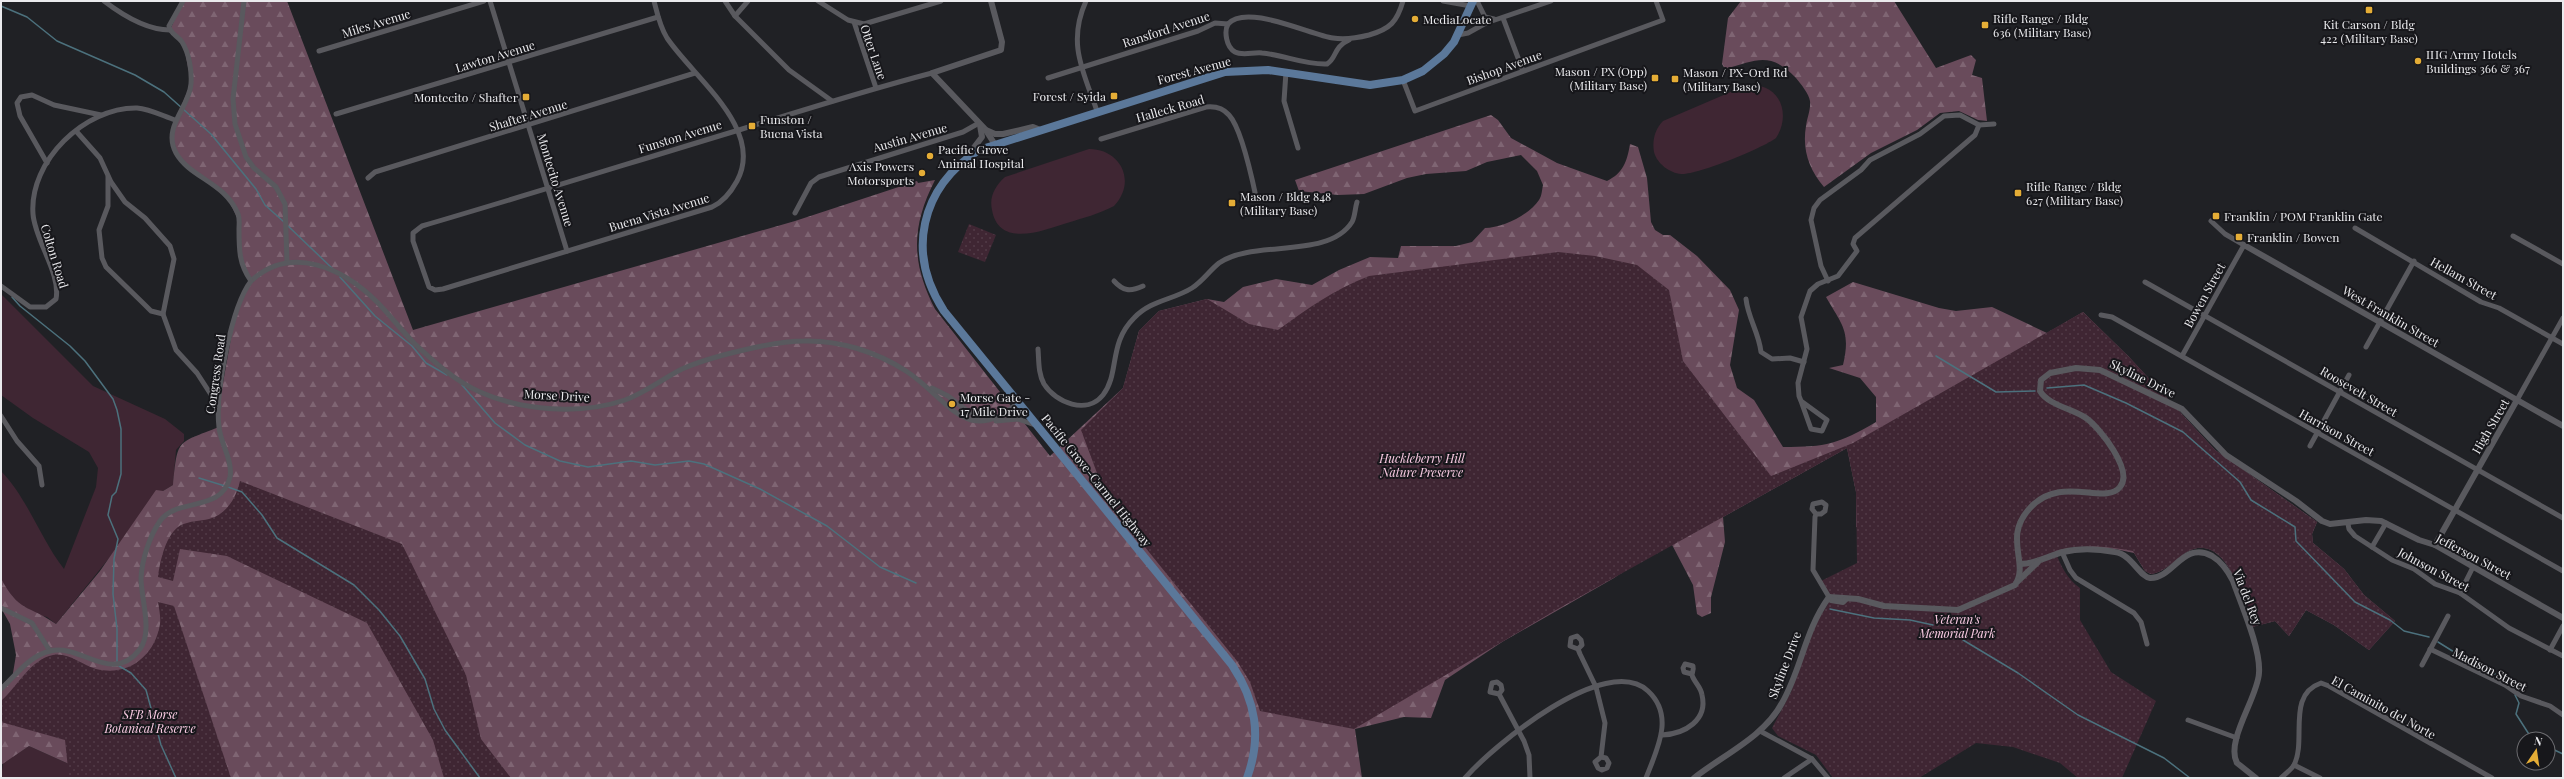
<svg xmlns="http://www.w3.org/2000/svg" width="2564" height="779" font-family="'Playfair Display',serif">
<defs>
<pattern id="forest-firs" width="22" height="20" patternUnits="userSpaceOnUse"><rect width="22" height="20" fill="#694b5b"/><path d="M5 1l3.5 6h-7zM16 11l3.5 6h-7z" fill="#7f6573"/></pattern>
<pattern id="park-dots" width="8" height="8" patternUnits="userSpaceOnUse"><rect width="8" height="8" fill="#3f2633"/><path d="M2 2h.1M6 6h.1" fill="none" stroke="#523b47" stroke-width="1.8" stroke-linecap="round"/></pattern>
</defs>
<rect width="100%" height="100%" fill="#202125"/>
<g fill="#3f2633">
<path d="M 1751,85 C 1781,85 1791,115 1776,138 C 1763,148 1697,175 1681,174 C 1670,173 1657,164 1654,152 C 1652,140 1655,129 1663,121 L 1740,88 Z"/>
<path d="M 1089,149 C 1121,149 1137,182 1114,206 C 1099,214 1083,218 1067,223 C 1044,230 999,249 992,210 C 989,197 995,186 1005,177 Z"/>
<path d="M 1,294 L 93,386 L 165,419 L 184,434 L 184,441 L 176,450 L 173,485 L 163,491 L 56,624 L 47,617 L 39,615 L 18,604 L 10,596 L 1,578 L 1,471 C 28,499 40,538 64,569 L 96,487 L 98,468 L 89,452 L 33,418 L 1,395 Z"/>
<path d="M 29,746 L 69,764 L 84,778 L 1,778 L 3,763 Z"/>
</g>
<g fill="url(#forest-firs)">
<path d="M 183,1 L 287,1 L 413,330 L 795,221 L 917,181 L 918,183 L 935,180 C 911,227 911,262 935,309 L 1050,456 L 1123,388 L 1139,331 L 1159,311 L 1207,299 L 1224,302 L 1243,287 L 1276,279 L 1312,285 L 1339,270 L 1370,257 L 1398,258 L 1401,246 L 1456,246 L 1472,242 L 1485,228 C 1502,228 1529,215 1539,200 C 1542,196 1542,189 1543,185 L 1537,171 L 1521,155 L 1487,162 L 1466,171 L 1426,174 L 1407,178 L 1364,194 L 1338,195 L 1299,191 L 1295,180 L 1491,115 L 1498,120 L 1511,138 L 1557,163 L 1607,181 C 1623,173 1627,162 1630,144 L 1638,147 L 1647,178 L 1651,222 L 1655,230 L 1663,235 L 1670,235 L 1697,256 L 1730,290 L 1739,310 L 1730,365 L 1737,388 L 1754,400 L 1783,447 C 1827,447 1838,444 1876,422 L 1876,397 L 1860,378 L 1829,368 L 1843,365 C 1851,331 1842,325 1826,297 L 1853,282 L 1939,308 L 1956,311 L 1992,307 L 2047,333 L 2083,312 L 2129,357 L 2215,450 L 2317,522 L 2312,534 L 2313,543 L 2344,569 L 2364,595 L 2395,621 L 2369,650 L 2334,625 L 2306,610 L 2289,636 L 2275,621 L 2252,627 C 2244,601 2226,528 2185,553 C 2175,560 2163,573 2151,574 L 2145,571 L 2134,553 L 2115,549 L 2077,546 L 2033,557 L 1856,527 L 1856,492 L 1847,448 L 1723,517 L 1725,542 L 1711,597 L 1711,613 L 1702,617 L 1697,614 L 1693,585 L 1669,539 L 1614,578 L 1502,642 L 1445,680 L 1431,718 L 1404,717 L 1355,729 L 1362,778 L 84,778 L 69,764 L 29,746 L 1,765 L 1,689 L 12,679 L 16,655 L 10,624 L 1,608 L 1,578 C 18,612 29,605 56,624 L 100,571 L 156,490 L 163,491 L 173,485 C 178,438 176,444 219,427 L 219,405 L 235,316 L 251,281 L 242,267 L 239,221 L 227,197 L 179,158 L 173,139 L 178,114 L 191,83 L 184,46 L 170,30 Z"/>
<path d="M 1741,1 L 1894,1 L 1936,68 L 1971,55 L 1976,60 L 1972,75 L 1982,78 L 1987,121 L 1978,120 L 1959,111 L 1940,113 L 1917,130 L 1871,153 L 1824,187 C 1809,169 1802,150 1806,126 C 1807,118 1811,109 1810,101 C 1809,94 1801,84 1796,78 C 1770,51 1757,60 1725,69 L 1722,64 L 1728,18 Z"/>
</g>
<g fill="url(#park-dots)">
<path d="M 969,224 L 996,235 L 985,262 L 958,252 Z"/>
<path d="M 1558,252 L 1595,256 L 1637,265 L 1669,290 L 1683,361 L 1771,476 L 1853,443 L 2083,312 L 2129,357 L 2215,450 L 2317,522 L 2312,534 L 2313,543 L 2344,569 L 2364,595 L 2395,621 L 2369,650 L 2334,625 L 2306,610 L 2289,636 L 2275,621 L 2252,627 C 2244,601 2226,528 2185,553 C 2175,560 2163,573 2151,574 L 2145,571 L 2133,551 C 2108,546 2079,544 2055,551 C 2061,566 2067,579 2080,588 L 2080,620 L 2111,672 L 2156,701 L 2122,778 L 2078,778 L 2060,763 L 2013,747 L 1976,743 L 1919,778 L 1833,778 L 1816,755 L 1778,736 L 1772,728 L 1791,692 L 1811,631 L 1828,604 L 1829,597 L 1821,581 L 1857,563 L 1856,492 L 1847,448 L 1556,610 L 1354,729 L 1260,711 L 1250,682 L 1237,661 L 1090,479 L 1097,473 L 1081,430 L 1123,388 L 1139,331 L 1159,311 L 1207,299 L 1249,324 L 1278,330 C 1307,309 1335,289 1369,276 Z"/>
<path d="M 240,481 L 402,544 L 466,675 L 481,739 L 511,778 L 444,778 L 433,740 L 367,623 L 227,556 L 180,549 L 173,581 L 158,577 C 160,561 166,533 181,525 C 190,521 200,521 209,519 C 227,514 236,498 240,481 Z"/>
<path d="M 158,602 L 174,606 L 231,778 L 69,778 L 65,740 L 1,722 L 1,701 C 17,687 31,659 53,655 C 68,652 82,665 96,669 C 128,677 155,656 160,624 C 161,617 159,609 158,602 Z"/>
</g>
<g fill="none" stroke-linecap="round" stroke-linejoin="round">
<g stroke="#4c717d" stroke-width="1.5">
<path d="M 1,6 L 27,17 L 57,41 L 135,75 L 164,92 L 211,134 L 256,189 L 265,205 L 284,222"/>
<path d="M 288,226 L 334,270"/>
<path d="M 340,277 L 375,316 L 412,346 L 426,363 L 447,375"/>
<path d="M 12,297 L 20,306 L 70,346 L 85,361 L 113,399 L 117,410 L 121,429 L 121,474 L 116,492 L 112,496 L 108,515 L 118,539 L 114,559 L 113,594 L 117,629 L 117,663"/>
<path d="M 1936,356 L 1996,392 L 2035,391"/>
<path d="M 462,385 L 495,423 L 525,445 L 560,461 L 588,467 L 631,461 L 655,465 L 689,461 L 704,464 L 760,489 L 827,526 L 880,567 L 916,583"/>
<path d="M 2047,388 L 2084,385 L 2126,403 L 2183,432 L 2240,482 L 2251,500 L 2295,527 L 2296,541 L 2355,602 L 2390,620 L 2404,631 L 2429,637"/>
<path d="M 199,478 L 225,486"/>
<path d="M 228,487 L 242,492 L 262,515 L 277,538 L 354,585 L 379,610 L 400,636 L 425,679 L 434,709 L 445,730 L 480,778"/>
<path d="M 1830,609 L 1874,618 L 1910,620 L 1933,625"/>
<path d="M 1963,640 L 2018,673 L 2078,715 L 2164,758 L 2190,778"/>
<path d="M 2438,642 L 2475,665 L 2510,681 L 2512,688"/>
<path d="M 119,666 L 131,673 L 146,690 L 161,745 L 176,778"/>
<path d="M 2515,695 L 2519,703 L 2516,714 L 2532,739"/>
<path d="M 2548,747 L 2563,754"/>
</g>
<g stroke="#59595e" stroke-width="5">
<path d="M 104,1 C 121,14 147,30 170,30"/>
<path d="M 244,1 L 233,99 L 235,124 L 246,157 L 254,168 L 276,187 L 285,204 L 287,262"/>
<path d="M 490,1 L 567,251"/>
<path d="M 654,1 C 657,13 660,27 667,38 C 694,78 765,129 737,181 C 731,192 723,202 712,207 L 443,289 L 435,290 L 429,287 L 413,241 L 413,233 L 422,226 C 528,195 633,162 739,130 C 803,110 867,90 932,73"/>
<path d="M 725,1 L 735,16 L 789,70 L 832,101"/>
<path d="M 818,1 L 848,20 L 864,24 L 941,1"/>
<path d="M 1086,1 C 1067,43 1083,71 1097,111"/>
<path d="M 1443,1 L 1471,6"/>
<path d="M 1477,1 L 1485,17 L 1494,19"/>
<path d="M 735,16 L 748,1"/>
<path d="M 1503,18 L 1523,71"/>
<path d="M 854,22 L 876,88"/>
<path d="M 1228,24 C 1246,3 1311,35 1333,38 C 1346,40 1357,38 1369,35 C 1390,29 1397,22 1403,1"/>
<path d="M 1228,24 C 1224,31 1226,47 1235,52 C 1242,56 1254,52 1262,53 C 1284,55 1305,65 1327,64 C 1337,58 1333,47 1349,40"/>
<path d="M 1458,35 L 1468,33 L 1486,23 L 1551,1"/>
<path d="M 319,51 L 484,1"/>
<path d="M 1286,72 L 1284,101 L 1298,148"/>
<path d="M 1048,78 L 1198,31 L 1215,23 L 1228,24"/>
<path d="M 1403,80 L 1415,111 L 1663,20 L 1656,1"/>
<path d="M 336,114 L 658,17"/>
<path d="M 76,131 L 100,158 L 111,182 L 125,202 L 145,218 L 170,246 L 174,259 L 163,314"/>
<path d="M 1101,139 L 1206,107 C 1215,106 1223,108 1229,115 C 1241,128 1252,178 1256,197"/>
<path d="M 47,163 L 20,116 L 17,103 L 21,97 L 32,95 L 54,105 L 101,115"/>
<path d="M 108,177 L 108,206 L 99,230 L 102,258 L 106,267 L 145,305 L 151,311 L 163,314 L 176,350 L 197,373 L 219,407"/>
<path d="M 368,178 L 375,172 L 695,73"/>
<path d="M 795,213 L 811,183 L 819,177 L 963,132 L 979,123"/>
<path d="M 2355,228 L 2481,302 L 2499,308 L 2563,344"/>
<path d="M 2513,236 L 2563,264"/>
<path d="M 251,281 C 291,244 343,268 377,302 C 390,315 401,330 414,343 C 434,362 455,381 480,392 C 522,411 581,415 625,400 C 645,393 662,379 682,369 C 709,357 773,341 804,341 C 839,340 877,352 906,371 C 948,398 966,448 1018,403"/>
<path d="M 1114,281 C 1123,291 1130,292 1143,286"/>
<path d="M 1828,281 L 1821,266 L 1811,220 L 1814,208 L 1820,200 L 1861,170 L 1870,160 L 1920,134 L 1944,116 L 1960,115 L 1979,125 L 1994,124"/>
<path d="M 2145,282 L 2563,518"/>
<path d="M 1,286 L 30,307 L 46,307 L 56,299 C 61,273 35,241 33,214 C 29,161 85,107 137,108 C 150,109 163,116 175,120"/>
<path d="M 1746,299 C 1748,318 1759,333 1761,352 L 1772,359 L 1790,358 L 1804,362"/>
<path d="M 2101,315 L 2112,317 L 2563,571"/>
<path d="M 2366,347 L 2414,261"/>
<path d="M 1038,349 C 1039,361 1038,373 1044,384 C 1056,403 1087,415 1103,395 C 1120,373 1108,344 1134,318 C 1151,300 1173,300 1192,288 C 1203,281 1209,271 1219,263 C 1253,239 1328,260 1352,222 C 1355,217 1355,208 1357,202"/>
<path d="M 2182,356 L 2244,245 L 2225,234 L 2211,221"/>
<path d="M 932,388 L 948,396 L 978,419"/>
<path d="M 2517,400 L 2563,318"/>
<path d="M 1801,401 L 1811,429 L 1822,431 L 1827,420 L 1801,401 L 1799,396 L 1798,383 L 1807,349 L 1801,317 L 1810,291 L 1818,284 L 1838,276 L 1857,251 L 1853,244 L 1855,238 L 1975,135 L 1979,125"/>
<path d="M 1,416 L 17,441 L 39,466 L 42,485"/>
<path d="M 996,421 L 1018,419 L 1035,425"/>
<path d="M 2310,446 L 2349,375"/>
<path d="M 1816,514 L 1812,509 L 1813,504 L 1822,502 L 1826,505 L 1825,511 L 1821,514 L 1816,514 L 1815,517 L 1813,570 L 1829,597"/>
<path d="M 2348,524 L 2349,529 L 2355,536 L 2392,560 L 2414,569 L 2435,584 L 2460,593 L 2509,628 L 2563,656"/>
<path d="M 2372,547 L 2386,523"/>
<path d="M 2062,552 L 2070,570 L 2076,578 L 2134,613 L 2141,622 L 2147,644"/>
<path d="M 2460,593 L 2473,567"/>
<path d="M 1,608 L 32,623 L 50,651"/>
<path d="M 1578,649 L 1570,646 L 1571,638 L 1577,636 L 1581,640 L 1582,645 L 1578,649 L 1580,654 L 1596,687 L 1605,723 L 1601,757 L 1595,762 L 1598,768 L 1602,770 L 1607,768 L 1609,763 L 1606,758 L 1601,757"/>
<path d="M 2430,649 L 2505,685 L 2521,696 L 2550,706 L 2563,715"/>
<path d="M 2550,650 L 2563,626"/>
<path d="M 2422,665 L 2448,616"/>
<path d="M 1,689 C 16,675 29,656 50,651 C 81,643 112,686 140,649 C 153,631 141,599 141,578 C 142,560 149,537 160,521 C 177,497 222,513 230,477 C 233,461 220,442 219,427 C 215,394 231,307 251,281 C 239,264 239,250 239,229 C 239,224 240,219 238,214 C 225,182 190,178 176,153 C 162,127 189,108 191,84 C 192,71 189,53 182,42 C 178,36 170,34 169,26 L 183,1"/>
<path d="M 1499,694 L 1490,692 L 1492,683 L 1497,682 L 1501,685 L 1502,690 L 1499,694 L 1524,741 L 1529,755 L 1530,778"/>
<path d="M 2188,720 L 2237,738"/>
<path d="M 1760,731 L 1812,759 L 1828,778"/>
<path d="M 1662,735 C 1685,734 1708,720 1702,695 C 1701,687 1694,682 1692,675 C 1692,673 1694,670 1693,666 L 1685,664 L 1683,668 L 1684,672 L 1692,674"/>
<path d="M 2294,765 L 2320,778"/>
<path d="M 1465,778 C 1494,745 1606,652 1648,691 C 1675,716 1657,749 1646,778"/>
<path d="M 1784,778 L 1812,759"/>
<path d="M 2281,778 C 2285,774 2292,769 2294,765 C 2307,740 2286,695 2321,683 L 2329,686 L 2492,778"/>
</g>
<g stroke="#59595e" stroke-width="6">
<path d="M 991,1 L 1002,42 L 1001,50 L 932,73 L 985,129 L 994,143"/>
<path d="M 986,130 L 995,134 L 1003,134 L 1033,127 L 1038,129"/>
<path d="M 966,158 L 982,137 L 980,125"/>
<path d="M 2244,245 L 2563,426"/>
<path d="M 2435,545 L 2517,400"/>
<path d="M 2020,564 C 2036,564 2048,556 2063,552 C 2079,548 2099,549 2115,552 C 2131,554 2140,577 2150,578 C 2173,579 2183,540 2212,556 C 2222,562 2228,571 2233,581 C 2241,604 2261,649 2259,673 C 2258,697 2225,741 2237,763 L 2256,778"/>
<path d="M 2018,581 L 2038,562"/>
<path d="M 1829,597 L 1858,599 L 1884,606 L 1958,610 L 2015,585 C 2030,563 2002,538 2030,508 C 2061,474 2105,506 2120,487 C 2134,471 2100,428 2086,418 C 2073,409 2048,405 2040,391 L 2041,380 L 2050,373 L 2076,368 L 2100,370 L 2182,409 L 2226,455 L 2296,501 L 2322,521 L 2330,524 L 2366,520 L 2381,521 L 2419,540 L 2435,545 L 2563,618"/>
<path d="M 1829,597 L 1831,600 L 1843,602 L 1846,599"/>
<path d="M 1694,778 C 1723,755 1764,737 1782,703 C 1802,668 1804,632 1829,597"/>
</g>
<path stroke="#5b789a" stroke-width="8" d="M 1247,778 C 1262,737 1256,701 1232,665 L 944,311 C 906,253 920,188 979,150 L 1225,72 L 1268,70 L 1370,85 L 1403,80 L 1423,71 L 1444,54 L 1454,42 L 1473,1"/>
</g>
<g fill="#e5ad36" stroke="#17171b" stroke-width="1.5">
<rect x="2365" y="6" width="8" height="8" rx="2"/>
<circle cx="1415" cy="19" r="4"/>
<rect x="1981" y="21" width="8" height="8" rx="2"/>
<circle cx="2418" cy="61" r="4"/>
<rect x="1651" y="74" width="8" height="8" rx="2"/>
<rect x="1671" y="75" width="8" height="8" rx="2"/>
<rect x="1110" y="92" width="8" height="8" rx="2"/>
<rect x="522" y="93" width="8" height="8" rx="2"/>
<rect x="748" y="122" width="8" height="8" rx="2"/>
<circle cx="930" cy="156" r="4"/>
<circle cx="922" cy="173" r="4"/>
<rect x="2014" y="189" width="8" height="8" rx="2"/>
<rect x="1228" y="199" width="8" height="8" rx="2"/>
<rect x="2212" y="212" width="8" height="8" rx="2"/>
<rect x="2235" y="233" width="8" height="8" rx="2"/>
<circle cx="952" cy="404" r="4"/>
</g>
<g text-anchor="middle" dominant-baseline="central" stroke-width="4" stroke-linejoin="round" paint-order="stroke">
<g font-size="12" fill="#eaeaed" stroke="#17171b" text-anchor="start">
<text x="1993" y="18">Rifle Range / Bldg<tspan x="1993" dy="14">636 (Military Base)</tspan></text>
<text x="1423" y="19">MediaLocate</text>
<text x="2369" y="24" text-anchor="middle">Kit Carson / Bldg<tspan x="2369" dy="14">422 (Military Base)</tspan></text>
<text x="2426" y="54">IHG Army Hotels<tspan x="2426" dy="14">Buildings 366 &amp; 367</tspan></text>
<text x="1647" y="71" text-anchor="end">Mason / PX (Opp)<tspan x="1647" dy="14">(Military Base)</tspan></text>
<text x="1683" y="72">Mason / PX-Ord Rd<tspan x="1683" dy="14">(Military Base)</tspan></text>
<text x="1106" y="96" text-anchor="end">Forest / Syida</text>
<text x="518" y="97" text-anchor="end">Montecito / Shafter</text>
<text x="760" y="119">Funston /<tspan x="760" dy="14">Buena Vista</tspan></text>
<text x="938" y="149">Pacific Grove<tspan x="938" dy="14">Animal Hospital</tspan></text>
<text x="914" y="166" text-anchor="end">Axis Powers<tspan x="914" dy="14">Motorsports</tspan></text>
<text x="2026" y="186">Rifle Range / Bldg<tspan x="2026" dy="14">627 (Military Base)</tspan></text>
<text x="1240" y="196">Mason / Bldg 848<tspan x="1240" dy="14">(Military Base)</tspan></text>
<text x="2224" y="216">Franklin / POM Franklin Gate</text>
<text x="2247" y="237">Franklin / Bowen</text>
<text x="960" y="397">Morse Gate -<tspan x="960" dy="14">17 Mile Drive</tspan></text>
</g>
<g font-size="12" fill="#eaeaed" stroke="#17171b">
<text transform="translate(376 23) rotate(-17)">Miles Avenue</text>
<text transform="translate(1166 29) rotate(-18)">Ransford Avenue</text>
<text transform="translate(874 52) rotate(71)">Otter Lane</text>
<text transform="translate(495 56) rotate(-17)">Lawton Avenue</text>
<text transform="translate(1504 67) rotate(-20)">Bishop Avenue</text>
<text transform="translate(1194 70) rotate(-15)">Forest Avenue</text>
<text transform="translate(1170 108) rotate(-16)">Halleck Road</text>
<text transform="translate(528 115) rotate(-17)">Shafter Avenue</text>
<text transform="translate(680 136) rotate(-17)">Funston Avenue</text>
<text transform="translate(910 137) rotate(-16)">Austin Avenue</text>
<text transform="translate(556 180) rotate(73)">Montecito Avenue</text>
<text transform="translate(659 212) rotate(-17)">Buena Vista Avenue</text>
<text transform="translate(55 256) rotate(73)">Colton Road</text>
<text transform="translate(2464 278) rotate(29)">Hellam Street</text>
<text transform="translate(2204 295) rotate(-61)">Bowen Street</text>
<text transform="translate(2391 316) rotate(30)">West Franklin Street</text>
<text transform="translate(215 374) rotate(-82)">Congress Road</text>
<text transform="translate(2143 378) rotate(26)">Skyline Drive</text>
<text transform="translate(2359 391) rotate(30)">Roosevelt Street</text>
<text transform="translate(557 395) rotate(3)">Morse Drive</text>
<text transform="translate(2490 426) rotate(-60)">High Street</text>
<text transform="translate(2337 432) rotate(29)">Harrison Street</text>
<text transform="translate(1097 480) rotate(51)">Pacific Grove-Carmel Highway</text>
<text transform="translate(2474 556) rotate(28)">Jefferson Street</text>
<text transform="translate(2434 569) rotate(28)">Johnson Street</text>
<text transform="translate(2248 597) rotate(69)">Via del Rey</text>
<text transform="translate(1784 665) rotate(-69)">Skyline Drive</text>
<text transform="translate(2490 669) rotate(27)">Madison Street</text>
<text transform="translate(2384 707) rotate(29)">El Caminito del Norte</text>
</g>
<g font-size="12" font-style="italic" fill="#fbcce4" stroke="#17171b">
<text x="1422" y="458">Huckleberry Hill<tspan x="1422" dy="14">Nature Preserve</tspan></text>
<text x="1957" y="619">Veteran's<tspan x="1957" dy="14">Memorial Park</tspan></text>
<text x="150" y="714">SFB Morse<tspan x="150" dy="14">Botanical Reserve</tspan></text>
</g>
</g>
<rect width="2564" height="779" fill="none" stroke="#eaeaed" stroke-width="4"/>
<g transform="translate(2536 751) rotate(13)"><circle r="19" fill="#17171b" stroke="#6b6b6f"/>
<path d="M0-3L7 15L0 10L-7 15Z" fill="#e5ad36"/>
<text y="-6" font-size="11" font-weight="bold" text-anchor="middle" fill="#eaeaed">N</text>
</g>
</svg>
